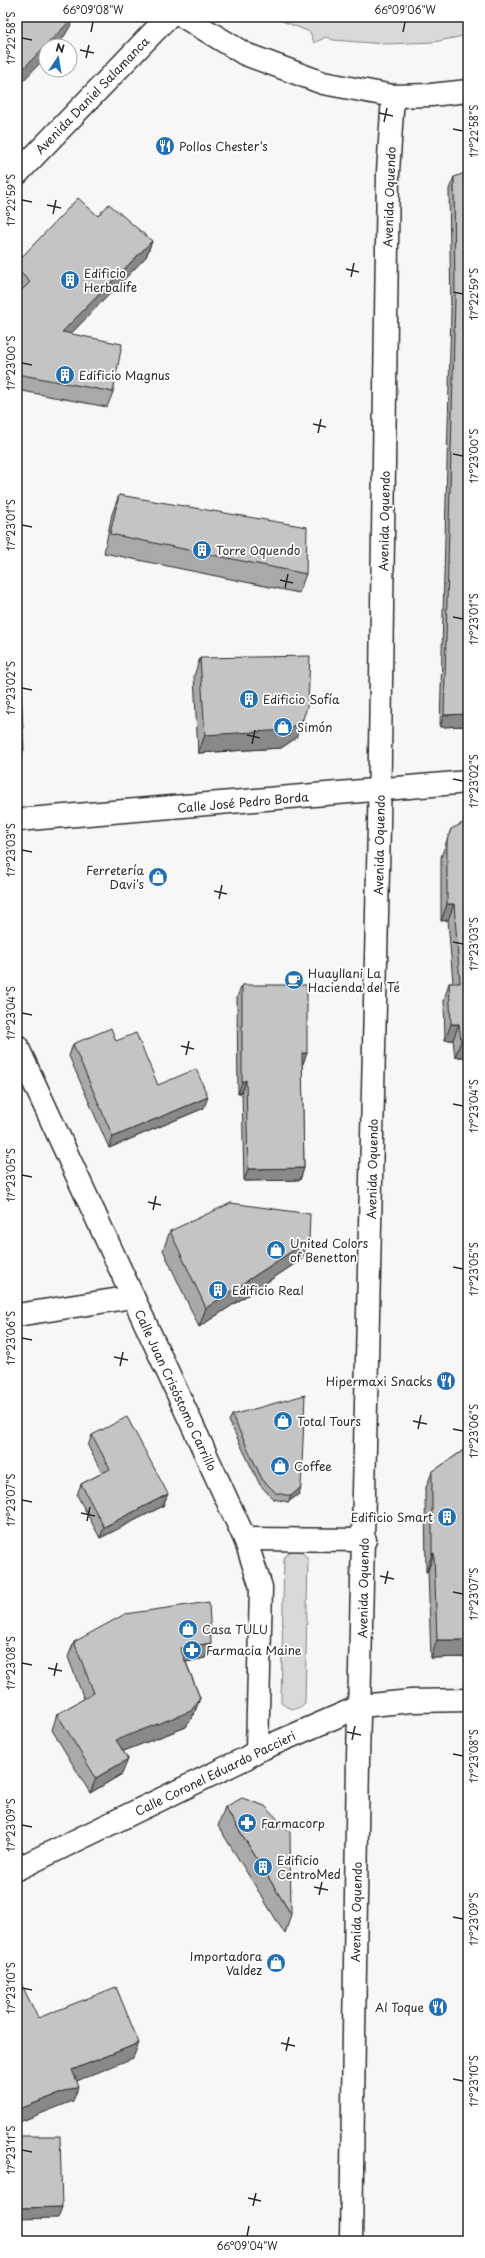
<svg xmlns="http://www.w3.org/2000/svg" width="485" height="2258" font-family="'Playpen Sans',sans-serif">
<rect width="100%" height="100%" fill="#f7f7f7"/>
<filter id="ink" filterUnits="userSpaceOnUse"><feTurbulence type="fractalNoise" baseFrequency=".025" numOctaves="2"/><feDisplacementMap in="SourceGraphic" scale="8" xChannelSelector="R" yChannelSelector="G"/><feConvolveMatrix kernelMatrix="1 2 1 2 8 2 1 2 1" color-interpolation-filters="sRGB"/></filter>
<g filter="url(#ink)">
<g fill="#d9d9d9" stroke="#828282">
<path d="M 272,17 L 468,17 L 468,35 L 434,42 L 385,44 L 333,40 L 326,37 L 314,43 L 310,32 Z"/>
<path d="M 296,1550 L 302,1552 L 308,1559 L 305,1703 C 297,1711 290,1710 281,1703 L 284,1558 L 289,1552 Z"/>
</g>
<g fill="none" stroke-linecap="round" stroke-linejoin="round">
<defs>
<g id="minor">
<path d="M 17,820 L 468,782"/>
<path d="M 17,1046 L 245,1539 L 261,1587 L 257,1751"/>
<path d="M 17,1315 L 133,1297"/>
<path d="M 17,1869 L 246,1758 L 257,1751 L 361,1706 L 411,1701 L 468,1700"/>
</g>
<g id="major">
<path d="M 184,17 L 245,54 L 323,83 L 393,96 L 431,95 L 468,91"/>
<path d="M 17,174 L 168,17"/>
<path d="M 245,1539 L 365,1540"/>
<path d="M 351,2241 L 358,1759 L 379,825 L 388,172 L 393,96"/>
</g>
</defs>
<use href="#minor" stroke="#2b2b2b" stroke-width="25"/>
<use href="#major" stroke="#2b2b2b" stroke-width="25"/>
<use href="#minor" stroke="#fff" stroke-width="22"/>
<use href="#major" stroke="#fff" stroke-width="22"/>
</g>
<g fill="#a9a9a9" stroke="#2b2b2b">
<path d="M 454,177 L 468,726 L 440,727 L 451,312 L 449,189 Z"/>
<path d="M 98,216 L 152,241 L 146,257 L 70,334 L 113,392 L 107,407 L 17,390 L 17,295 L 20,292 L 17,289 L 17,262 Z"/>
<path d="M 119,495 L 306,574 L 299,593 L 104,553 L 112,514 Z"/>
<path d="M 200,658 L 296,738 L 281,748 L 198,753 L 194,676 Z"/>
<path d="M 451,829 L 468,1057 L 455,1057 L 453,1040 L 445,1040 L 444,1000 L 449,983 L 453,983 L 448,920 L 441,921 L 441,857 Z"/>
<path d="M 242,985 L 307,1053 L 302,1064 L 304,1168 L 300,1180 L 244,1181 L 242,1092 L 238,1094 L 237,997 Z"/>
<path d="M 116,1041 L 158,1085 L 204,1108 L 109,1148 L 69,1056 L 73,1044 Z"/>
<path d="M 170,1231 L 302,1259 L 199,1327 L 163,1250 Z"/>
<path d="M 232,1415 L 299,1494 L 288,1502 L 273,1499 L 260,1485 L 229,1421 Z"/>
<path d="M 92,1435 L 163,1506 L 100,1538 L 77,1495 L 81,1484 L 102,1473 L 88,1446 Z"/>
<path d="M 468,1447 L 468,1657 L 431,1658 L 428,1571 L 426,1572 L 425,1490 L 432,1472 Z"/>
<path d="M 74,1642 L 211,1643 L 205,1658 L 186,1662 L 200,1698 L 194,1714 L 186,1727 L 123,1751 L 128,1759 L 122,1774 L 90,1793 L 52,1730 L 57,1714 L 84,1699 L 68,1657 Z"/>
<path d="M 225,1807 L 291,1914 L 285,1934 L 218,1826 Z"/>
</g>
<g fill="#898989" stroke="#2b2b2b">
<path d="M 71,17 L 75,17 L 73,22 L 60,43 L 57,46 L 46,46 L 46,57 L 17,87 L 17,75 Z"/>
<path d="M 152,241 L 146,257 L 57,348 L 62,332 Z"/>
<path d="M 468,714 L 468,726 L 440,727 L 444,715 Z"/>
<path d="M 303,719 L 296,738 L 281,748 L 198,753 L 205,735 Z"/>
<path d="M 17,749 L 24,749 L 17,768 Z"/>
<path d="M 447,904 L 454,904 L 448,920 L 441,921 Z"/>
<path d="M 451,1024 L 459,1024 L 453,1040 L 445,1040 Z"/>
<path d="M 461,1041 L 468,1041 L 468,1057 L 455,1057 Z"/>
<path d="M 302,1053 L 307,1053 L 303,1064 L 298,1064 Z"/>
<path d="M 246,1080 L 242,1092 L 238,1094 L 242,1082 Z"/>
<path d="M 208,1097 L 204,1108 L 109,1148 L 113,1137 Z"/>
<path d="M 304,1168 L 300,1180 L 244,1181 L 248,1169 Z"/>
<path d="M 309,1240 L 302,1259 L 199,1327 L 206,1308 Z"/>
<path d="M 301,1487 L 299,1494 L 288,1502 L 291,1496 Z"/>
<path d="M 168,1494 L 163,1506 L 100,1538 L 104,1527 Z"/>
<path d="M 434,1553 L 428,1571 L 426,1572 L 432,1554 Z"/>
<path d="M 437,1640 L 468,1640 L 468,1657 L 431,1658 Z"/>
<path d="M 211,1643 L 205,1658 L 175,1664 L 180,1648 Z"/>
<path d="M 200,1698 L 194,1714 L 186,1727 L 111,1756 L 116,1740 Z"/>
<path d="M 128,1759 L 122,1774 L 90,1793 L 96,1778 Z"/>
<path d="M 139,2043 L 133,2058 L 67,2085 L 72,2070 Z"/>
<path d="M 79,2086 L 73,2101 L 17,2123 L 17,2110 Z"/>
<path d="M 62,2207 L 58,2218 L 17,2219 L 17,2208 Z"/>
</g>
<g fill="#c4c4c4" stroke="#2b2b2b">
<path d="M 17,17 L 71,17 L 67,24 L 17,75 Z"/>
<path d="M 468,172 L 468,714 L 444,715 L 455,300 L 454,177 Z"/>
<path d="M 78,198 L 98,216 L 109,204 L 152,241 L 62,332 L 122,344 L 113,392 L 17,374 L 17,295 L 30,282 L 17,269 L 17,262 Z"/>
<path d="M 119,495 L 307,527 L 306,574 L 110,534 Z"/>
<path d="M 17,631 L 18,631 L 24,749 L 17,749 Z"/>
<path d="M 310,656 L 308,704 L 303,719 L 287,730 L 205,735 L 200,658 Z"/>
<path d="M 463,823 L 468,823 L 468,1041 L 461,1041 L 459,1024 L 451,1024 L 449,983 L 460,983 L 454,904 L 447,904 L 447,841 L 451,829 Z"/>
<path d="M 242,985 L 307,985 L 307,1053 L 302,1053 L 304,1168 L 248,1169 L 246,1080 L 242,1082 Z"/>
<path d="M 111,1028 L 116,1041 L 136,1033 L 158,1085 L 196,1069 L 208,1097 L 113,1137 L 73,1044 Z"/>
<path d="M 231,1203 L 310,1214 L 309,1240 L 206,1308 L 170,1231 Z"/>
<path d="M 305,1395 L 301,1487 L 291,1496 L 276,1493 L 262,1479 L 232,1415 Z"/>
<path d="M 127,1417 L 168,1494 L 104,1527 L 81,1484 L 110,1469 L 92,1435 Z"/>
<path d="M 468,1447 L 468,1531 L 464,1533 L 468,1533 L 468,1640 L 437,1640 L 434,1553 L 432,1554 L 432,1472 Z"/>
<path d="M 209,1602 L 211,1643 L 180,1648 L 200,1698 L 191,1711 L 116,1740 L 128,1759 L 96,1778 L 57,1714 L 94,1693 L 74,1642 L 125,1614 Z"/>
<path d="M 242,1798 L 265,1806 L 290,1832 L 291,1914 L 225,1807 Z"/>
<path d="M 17,1975 L 38,2018 L 116,1987 L 139,2043 L 72,2070 L 79,2086 L 17,2110 Z"/>
<path d="M 17,2136 L 60,2136 L 62,2207 L 17,2208 Z"/>
</g>
</g>
<path fill="none" stroke="#2b2b2b" stroke-width="1.5" d="M 91,32 L 93,22M 403,32 L 405,22M 22,38 L 32,40M 80,50 L 94,53M 86,58 L 89,45M 379,113 L 393,116M 384,122 L 387,108M 453,129 L 463,131M 22,200 L 32,202M 47,205 L 61,208M 53,214 L 56,200M 346,269 L 359,272M 351,277 L 354,263M 453,292 L 463,294M 22,363 L 32,365M 313,424 L 326,427M 318,433 L 321,419M 453,454 L 463,456M 22,525 L 32,527M 280,580 L 293,583M 285,588 L 288,574M 453,617 L 463,619M 22,688 L 32,690M 247,735 L 260,738M 252,744 L 255,730M 453,779 L 463,781M 22,850 L 32,852M 214,891 L 227,894M 219,899 L 222,885M 453,942 L 463,944M 22,1013 L 32,1015M 181,1046 L 194,1049M 186,1055 L 189,1041M 453,1104 L 463,1106M 22,1175 L 32,1177M 148,1202 L 161,1205M 153,1210 L 156,1196M 453,1267 L 463,1269M 22,1338 L 32,1340M 114,1357 L 128,1360M 120,1366 L 123,1352M 413,1421 L 427,1424M 418,1429 L 421,1415M 453,1429 L 463,1431M 22,1500 L 32,1502M 81,1513 L 95,1516M 87,1521 L 90,1507M 380,1576 L 394,1579M 385,1584 L 388,1571M 453,1592 L 463,1594M 22,1663 L 32,1665M 48,1668 L 62,1671M 54,1676 L 57,1663M 347,1732 L 361,1735M 352,1740 L 355,1726M 453,1754 L 463,1756M 22,1825 L 32,1827M 314,1887 L 328,1890M 319,1895 L 322,1882M 453,1917 L 463,1919M 22,1988 L 32,1990M 281,2043 L 295,2046M 286,2051 L 289,2037M 453,2079 L 463,2081M 22,2150 L 32,2152M 248,2198 L 261,2201M 253,2206 L 256,2193M 247,2236 L 249,2226"/>
<defs>
<symbol id="restaurant-disc" viewBox="-11 -11 22 22"><circle r="9.5" fill="#1f6fb2" stroke="#fff"/><path d="M-5-6h1v4h1v-4h1v4h1v-4h1v5L-1.5 .5V6h-2V.5L-5-1ZM5-6V6H3V1.5H1.5Q1.5-4 5-6Z" fill="#fff"/></symbol>
<symbol id="building-disc" viewBox="-11 -11 22 22"><circle r="9.5" fill="#1f6fb2" stroke="#fff"/><path d="M-4-6H4V6H1V3H-1V6H-4ZM-2.5-4.3h1.7v1.8h-1.7ZM.8-4.3h1.7v1.8H.8ZM-2.5-1h1.7V.8h-1.7ZM.8-1h1.7V.8H.8Z" fill="#fff"/></symbol>
<symbol id="shop-disc" viewBox="-11 -11 22 22"><circle r="9.5" fill="#1f6fb2" stroke="#fff"/><path d="M-5-2.5h2.3a2.7 3.5 0 0 1 5.4 0H5L5.5 6h-11ZM-1.5-2.5h3a1.5 2.3 0 0 0-3 0Z" fill="#fff"/></symbol>
<symbol id="cafe-disc" viewBox="-11 -11 22 22"><circle r="9.5" fill="#1f6fb2" stroke="#fff"/><path d="M-5.5-4.5H6V0H3Q3 3.5 0 3.5H-2.5Q-5.5 3.5-5.5 0ZM3-3.2v2h1.7v-2ZM-6 4.5H4V6H-6Z" fill="#fff"/></symbol>
<symbol id="pharmacy-disc" viewBox="-11 -11 22 22"><circle r="9.5" fill="#1f6fb2" stroke="#fff"/><path d="M-2-6h4v4h4v4h-4v4h-4v-4h-4v-4h4Z" fill="#fff"/></symbol>
</defs>
<g fill-rule="evenodd">
<use href="#restaurant-disc" x="154" y="135" width="22" height="22"/>
<use href="#building-disc" x="59" y="269" width="22" height="22"/>
<use href="#building-disc" x="54" y="364" width="22" height="22"/>
<use href="#building-disc" x="191" y="539" width="22" height="22"/>
<use href="#building-disc" x="238" y="688" width="22" height="22"/>
<use href="#shop-disc" x="272" y="716" width="22" height="22"/>
<use href="#shop-disc" x="147" y="866" width="22" height="22"/>
<use href="#cafe-disc" x="283" y="969" width="22" height="22"/>
<use href="#shop-disc" x="265" y="1239" width="22" height="22"/>
<use href="#building-disc" x="207" y="1279" width="22" height="22"/>
<use href="#restaurant-disc" x="435" y="1370" width="22" height="22"/>
<use href="#shop-disc" x="272" y="1410" width="22" height="22"/>
<use href="#shop-disc" x="269" y="1455" width="22" height="22"/>
<use href="#building-disc" x="436" y="1506" width="22" height="22"/>
<use href="#shop-disc" x="177" y="1618" width="22" height="22"/>
<use href="#pharmacy-disc" x="181" y="1639" width="22" height="22"/>
<use href="#pharmacy-disc" x="236" y="1812" width="22" height="22"/>
<use href="#building-disc" x="252" y="1856" width="22" height="22"/>
<use href="#shop-disc" x="265" y="1952" width="22" height="22"/>
<use href="#restaurant-disc" x="427" y="1996" width="22" height="22"/>
</g>
<g text-anchor="middle" dominant-baseline="central" stroke-width="3.5" stroke-linejoin="round" paint-order="stroke">
<g font-size="12" fill="#2b2b2b" stroke="#fff">
<text transform="translate(92 95) rotate(-46)">Avenida Daniel Salamanca</text>
<text transform="translate(389 197) rotate(-88)">Avenida Oquendo</text>
<text transform="translate(384 521) rotate(-89)">Avenida Oquendo</text>
<text transform="translate(243 802) rotate(-5)">Calle José Pedro Borda</text>
<text transform="translate(379 845) rotate(-89)">Avenida Oquendo</text>
<text transform="translate(372 1169) rotate(-89)">Avenida Oquendo</text>
<text transform="translate(176 1390) rotate(65)">Calle Juan Crisóstomo Carrillo</text>
<text transform="translate(363 1588) rotate(-89)">Avenida Oquendo</text>
<text transform="translate(215 1773) rotate(-26)">Calle Coronel Eduardo Paccieri</text>
<text transform="translate(356 1912) rotate(-89)">Avenida Oquendo</text>
</g>
<g font-size="12" fill="#2b2b2b" stroke="#fff" text-anchor="start">
<text x="179" y="146">Pollos Chester's</text>
<text x="84" y="273">Edificio<tspan x="84" dy="14">Herbalife</tspan></text>
<text x="79" y="375">Edificio Magnus</text>
<text x="216" y="550">Torre Oquendo</text>
<text x="263" y="699">Edificio Sofía</text>
<text x="297" y="727">Simón</text>
<text x="144" y="870" text-anchor="end">Ferretería<tspan x="144" dy="14">Davi's</tspan></text>
<text x="308" y="973">Huayllani La<tspan x="308" dy="14">Hacienda del Té</tspan></text>
<text x="290" y="1243">United Colors<tspan x="290" dy="14">of Benetton</tspan></text>
<text x="232" y="1290">Edificio Real</text>
<text x="432" y="1381" text-anchor="end">Hipermaxi Snacks</text>
<text x="297" y="1421">Total Tours</text>
<text x="294" y="1466">Coffee</text>
<text x="433" y="1517" text-anchor="end">Edificio Smart</text>
<text x="202" y="1629">Casa TULU</text>
<text x="206" y="1650">Farmacia Maine</text>
<text x="261" y="1823">Farmacorp</text>
<text x="277" y="1860">Edificio<tspan x="277" dy="14">CentroMed</tspan></text>
<text x="262" y="1956" text-anchor="end">Importadora<tspan x="262" dy="14">Valdez</tspan></text>
<text x="424" y="2007" text-anchor="end">Al Toque</text>
</g>
</g>
<rect width="485" height="2258" fill="none" stroke="#fff" stroke-width="44"/>
<g transform="translate(58 58) rotate(12)"><circle r="19" fill="#ffffff" stroke="#aaaaaa"/>
<path d="M0-3L7 15L0 10L-7 15Z" fill="#1f6fb2"/>
<text y="-6" font-size="11" font-weight="bold" text-anchor="middle" fill="#2b2b2b">N</text>
</g>
<rect x="22" y="22" width="441" height="2214" fill="none" stroke="#2b2b2b" stroke-width="1.5"/>
<g font-size="10" text-anchor="middle" fill="#2b2b2b">
<text x="93" y="14">66°09'08"W</text>
<text x="405" y="14">66°09'06"W</text>
<text transform="translate(11 38) rotate(-90)" y="4">17°22'58"S</text>
<text transform="translate(474 131) rotate(-90)" y="4">17°22'58"S</text>
<text transform="translate(11 200) rotate(-90)" y="4">17°22'59"S</text>
<text transform="translate(474 294) rotate(-90)" y="4">17°22'59"S</text>
<text transform="translate(11 363) rotate(-90)" y="4">17°23'00"S</text>
<text transform="translate(474 456) rotate(-90)" y="4">17°23'00"S</text>
<text transform="translate(11 525) rotate(-90)" y="4">17°23'01"S</text>
<text transform="translate(474 619) rotate(-90)" y="4">17°23'01"S</text>
<text transform="translate(11 688) rotate(-90)" y="4">17°23'02"S</text>
<text transform="translate(474 781) rotate(-90)" y="4">17°23'02"S</text>
<text transform="translate(11 850) rotate(-90)" y="4">17°23'03"S</text>
<text transform="translate(474 944) rotate(-90)" y="4">17°23'03"S</text>
<text transform="translate(11 1013) rotate(-90)" y="4">17°23'04"S</text>
<text transform="translate(474 1106) rotate(-90)" y="4">17°23'04"S</text>
<text transform="translate(11 1175) rotate(-90)" y="4">17°23'05"S</text>
<text transform="translate(474 1269) rotate(-90)" y="4">17°23'05"S</text>
<text transform="translate(11 1338) rotate(-90)" y="4">17°23'06"S</text>
<text transform="translate(474 1431) rotate(-90)" y="4">17°23'06"S</text>
<text transform="translate(11 1500) rotate(-90)" y="4">17°23'07"S</text>
<text transform="translate(474 1594) rotate(-90)" y="4">17°23'07"S</text>
<text transform="translate(11 1663) rotate(-90)" y="4">17°23'08"S</text>
<text transform="translate(474 1756) rotate(-90)" y="4">17°23'08"S</text>
<text transform="translate(11 1825) rotate(-90)" y="4">17°23'09"S</text>
<text transform="translate(474 1919) rotate(-90)" y="4">17°23'09"S</text>
<text transform="translate(11 1988) rotate(-90)" y="4">17°23'10"S</text>
<text transform="translate(474 2081) rotate(-90)" y="4">17°23'10"S</text>
<text transform="translate(11 2150) rotate(-90)" y="4">17°23'11"S</text>
<text x="247" y="2250">66°09'04"W</text>
</g>
</svg>
